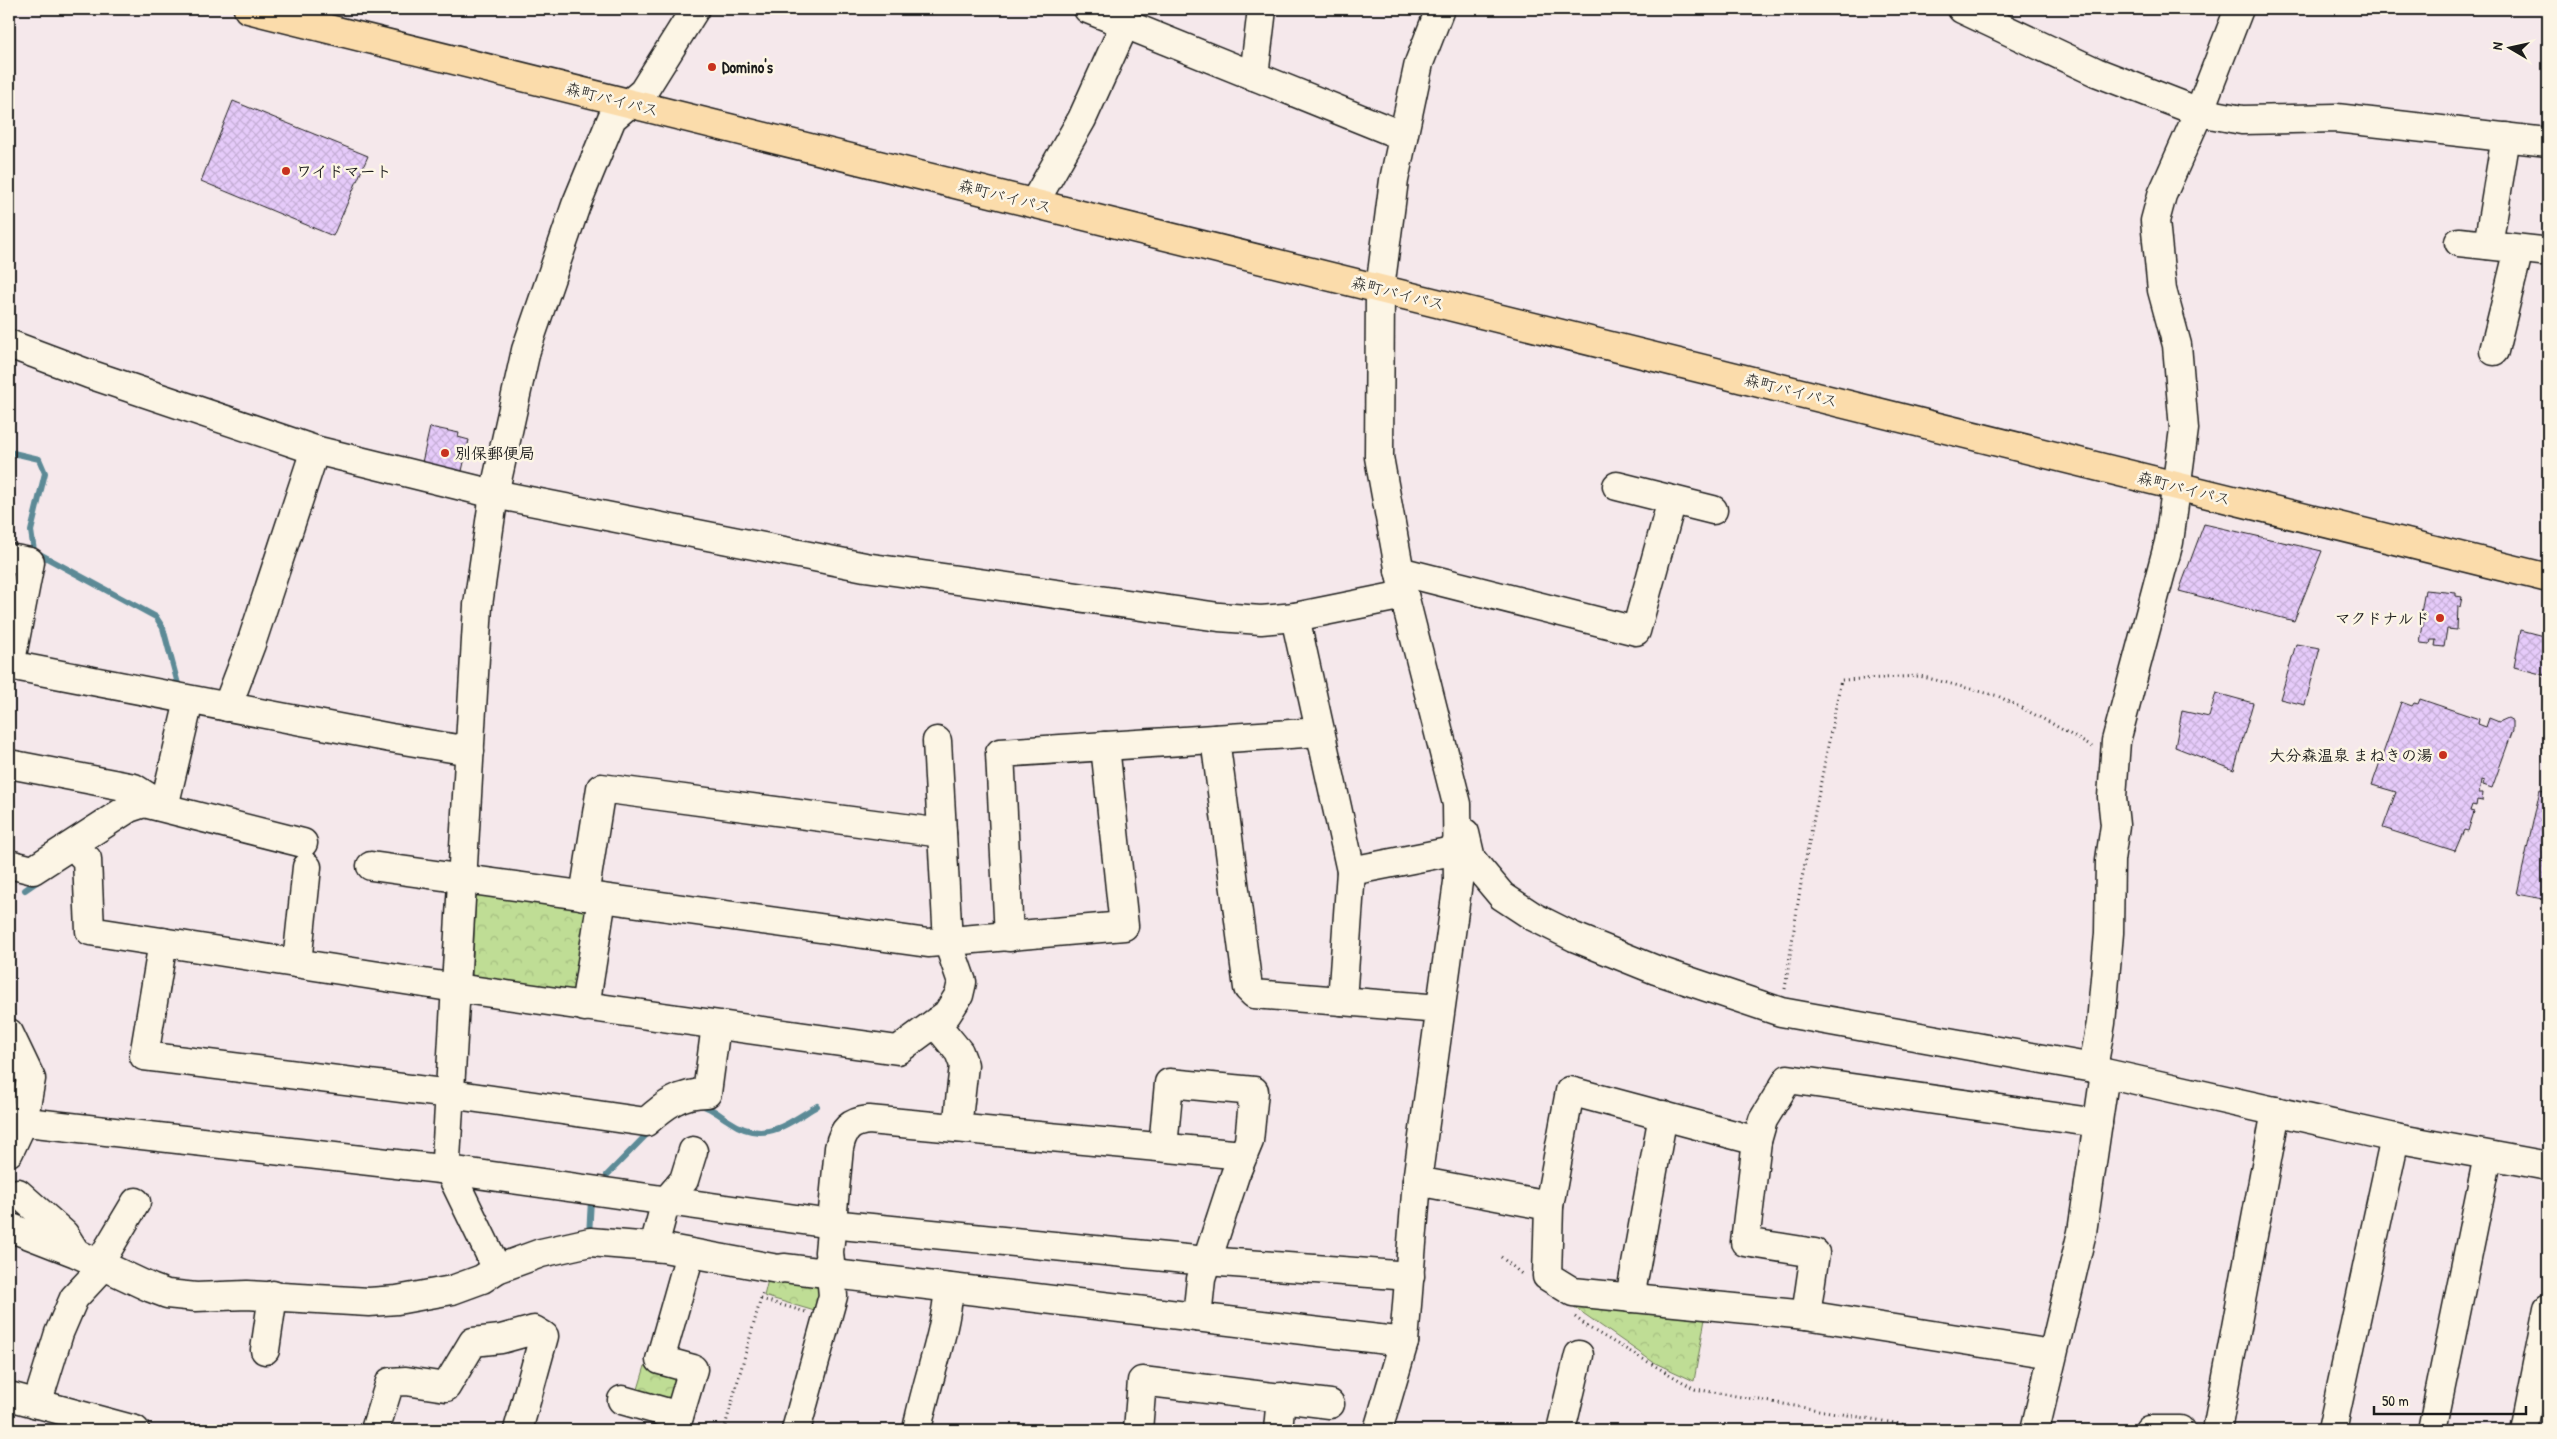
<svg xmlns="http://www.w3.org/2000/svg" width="2557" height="1439" font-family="'Patrick Hand','Klee One',sans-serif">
<defs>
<pattern id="forest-crowns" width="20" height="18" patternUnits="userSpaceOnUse" patternTransform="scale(1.25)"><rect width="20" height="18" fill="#bfdd95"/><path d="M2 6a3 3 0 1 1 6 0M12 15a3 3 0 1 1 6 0" fill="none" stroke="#a4bd80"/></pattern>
<pattern id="building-cross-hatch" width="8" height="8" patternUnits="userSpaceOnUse" patternTransform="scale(1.25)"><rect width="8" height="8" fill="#e6cbfa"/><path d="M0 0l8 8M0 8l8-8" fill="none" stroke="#c5aed6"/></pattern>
</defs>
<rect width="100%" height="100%" fill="#f5e8eb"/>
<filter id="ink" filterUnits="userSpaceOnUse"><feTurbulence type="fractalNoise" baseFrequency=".02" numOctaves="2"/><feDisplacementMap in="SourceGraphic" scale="10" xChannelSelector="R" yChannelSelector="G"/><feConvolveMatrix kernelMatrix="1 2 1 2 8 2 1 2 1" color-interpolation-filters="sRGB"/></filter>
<g filter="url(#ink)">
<g fill="url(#forest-crowns)" stroke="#6e7c58">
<path d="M 476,892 L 587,906 L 592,914 L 574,996 L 472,981 Z"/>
<path d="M 769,1276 L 819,1284 L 823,1297 L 818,1312 L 764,1296 Z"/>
<path d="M 1567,1302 L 1705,1319 L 1694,1381 L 1653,1362 Z"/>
<path d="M 645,1366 L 674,1374 L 679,1382 L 673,1401 L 636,1396 Z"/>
</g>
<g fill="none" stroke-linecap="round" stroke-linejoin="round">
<g stroke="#5c8a96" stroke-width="6">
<path d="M 9,452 L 39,459 L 45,473 L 31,531 L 34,551 L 156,617 L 163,628 L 178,684"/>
<path d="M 25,890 L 41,879"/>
<path d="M 698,1105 C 710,1106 719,1115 729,1121 C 764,1145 785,1125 817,1106"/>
<path d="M 607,1175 L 651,1130"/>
<path d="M 589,1235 L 591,1200"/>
</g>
</g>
<g fill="url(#building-cross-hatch)" stroke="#1c1c1c">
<path d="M 233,101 L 368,156 L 333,236 L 201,181 Z"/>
<path d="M 430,427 L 459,433 L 458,437 L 469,440 L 462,471 L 437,466 L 436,471 L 421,467 Z"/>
<path d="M 2204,524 L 2322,551 L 2294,621 L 2179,591 Z"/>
<path d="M 2425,590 L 2456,593 L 2456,596 L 2462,597 L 2460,607 L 2458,606 L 2457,630 L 2447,629 L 2444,647 L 2435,646 L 2436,640 L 2431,640 L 2430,644 L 2420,643 L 2425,613 L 2421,613 Z"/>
<path d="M 2521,630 L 2548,637 L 2548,676 L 2514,667 Z"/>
<path d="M 2296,644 L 2320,648 L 2305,705 L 2280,699 Z"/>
<path d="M 2216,693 L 2253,703 L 2234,770 L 2175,747 L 2182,711 L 2209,717 Z"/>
<path d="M 2420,699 L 2479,719 L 2478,724 L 2486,727 L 2489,718 L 2499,722 L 2508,718 L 2513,721 L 2513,730 L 2492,788 L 2483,785 L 2484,781 L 2481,780 L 2479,793 L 2483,793 L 2482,801 L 2477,800 L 2476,806 L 2472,805 L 2470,811 L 2474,812 L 2468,831 L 2464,830 L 2455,851 L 2383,828 L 2396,792 L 2372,785 L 2401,702 L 2412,706 L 2414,703 L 2418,704 Z"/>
<path d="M 2540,790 L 2548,792 L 2548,900 L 2517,894 Z"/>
</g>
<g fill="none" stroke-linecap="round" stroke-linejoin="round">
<defs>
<g id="minor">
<path d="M 1088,9 L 1403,136"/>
<path d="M 1962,9 L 2096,72 L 2199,112 L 2242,120 L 2336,118 L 2548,142"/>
<path d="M 1254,76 L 1262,9"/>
<path d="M 1034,203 L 1082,119 L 1125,24"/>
<path d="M 2459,242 L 2541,251"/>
<path d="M 2488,245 L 2506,137"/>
<path d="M 9,344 L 89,374 L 315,450 L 494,494 L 865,567 L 1219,617 L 1261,620 L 1295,617 L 1404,595"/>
<path d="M 2494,351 L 2519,249"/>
<path d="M 1617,486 L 1713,510"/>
<path d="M 9,558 L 30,562 L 10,666"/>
<path d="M 1399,571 L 1636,631 L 1672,500"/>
<path d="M 1295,617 L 1351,871 L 1342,1001"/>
<path d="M 9,665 L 391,738 L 470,751"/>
<path d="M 227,707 L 251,644 L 315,450"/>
<path d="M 1215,739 L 1248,988 L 1254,994 L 1440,1009"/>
<path d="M 9,764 L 134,788 L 164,807 L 189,701"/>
<path d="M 1465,833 L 1471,859 L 1502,896 L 1534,917 L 1574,937 L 1656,970 L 1781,1012 L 2093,1068 L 2105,1073 L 2395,1138 L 2548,1166"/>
<path d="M 82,855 L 87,859 L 90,931 L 456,988 L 898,1050 L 947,1014 L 959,995 L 962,982 L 948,942 L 937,741"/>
<path d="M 9,864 L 33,870 L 129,808 L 144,803 L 303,843"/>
<path d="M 371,866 L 928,943 L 1124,926 L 1105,746"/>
<path d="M 1351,871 L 1458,850"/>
<path d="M 584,896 L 601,788 L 942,833"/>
<path d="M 1009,937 L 1000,753 L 1320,732"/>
<path d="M 163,942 L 144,1056 L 450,1094 L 646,1122 C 665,1105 680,1093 707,1093 L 716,1025"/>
<path d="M 297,963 L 307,867"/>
<path d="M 585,1007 L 602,898"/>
<path d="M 936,1024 L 959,1052 L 964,1065 L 957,1128"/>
<path d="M 9,1033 L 31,1079 L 23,1122 L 9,1152"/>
<path d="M 2093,1068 L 2101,1023 L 2109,933 L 2110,860 L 2115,825 L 2112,797 L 2116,741 L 2169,542 L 2184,429 L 2177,345 L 2162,290 L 2155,221 L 2162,195 L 2199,112 L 2239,9"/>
<path d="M 9,1120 L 449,1170 L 831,1224 L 1206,1261 L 1410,1276"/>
<path d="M 1757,1141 L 1570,1091 L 1549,1206 L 1547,1276 L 1573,1292 L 1806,1315 L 2052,1354"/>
<path d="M 1163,1147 L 1169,1083 L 1254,1091 L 1249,1141 L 1235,1175 L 1201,1279 L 1197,1317"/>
<path d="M 1417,1181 L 1549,1206"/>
<path d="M 18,1193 L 64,1234 L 74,1250"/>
<path d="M 9,1227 L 76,1253 L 151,1288 L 167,1294 L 196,1297 L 247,1295 L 369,1302 L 397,1300 L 452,1290 L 482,1279 L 497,1269 L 541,1253 L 590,1242 L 664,1248 L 778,1269 L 784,1268 L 1404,1342"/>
<path d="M 654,1246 L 666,1201 L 684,1180 L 693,1151"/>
<path d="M 497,1269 L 449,1170 L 446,1159 L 478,605 L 494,494 L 526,350 L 576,205 L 612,118 L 643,92 L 695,9"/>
<path d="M 1630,1298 L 1663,1115"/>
<path d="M 1806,1315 L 1815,1253 L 1745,1242 L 1757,1141 L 1763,1120 L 1788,1079 L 2098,1123"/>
<path d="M 265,1350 L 273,1295"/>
<path d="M 9,1396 L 135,1430"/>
<path d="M 622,1400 L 679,1416"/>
<path d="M 37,1404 L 59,1333 L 74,1298 L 103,1267 L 105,1254 L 136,1202"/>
<path d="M 375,1430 L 390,1382 L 406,1381 L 446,1387 L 473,1342 L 501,1339 L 534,1330 L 544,1336 L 518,1430"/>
<path d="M 675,1430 L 693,1369 L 660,1360 L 690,1254"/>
<path d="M 796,1430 L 833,1296 L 829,1252 L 839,1148 C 843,1129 850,1122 869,1120 L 1243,1155"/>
<path d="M 917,1430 C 926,1382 945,1337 949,1288"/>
<path d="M 1138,1430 L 1142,1381 L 1330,1404"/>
<path d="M 1278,1430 L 1281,1397"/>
<path d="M 1378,1430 L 1404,1342 L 1417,1181 L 1458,882 L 1457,804 L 1404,595 L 1379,457 L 1380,289 L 1394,180 L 1419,63 L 1440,9"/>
<path d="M 1561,1430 L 1579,1355"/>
<path d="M 2035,1430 L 2082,1232 L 2105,1073"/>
<path d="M 2149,1430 L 2180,1430"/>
<path d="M 2217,1430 L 2276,1111"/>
<path d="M 2332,1430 L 2395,1138"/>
<path d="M 2432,1430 L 2488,1156"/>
<path d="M 2524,1430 L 2548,1308"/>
</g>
<path id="major" d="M 248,9 L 2548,578"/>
</defs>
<use href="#minor" stroke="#1c1c1c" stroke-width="31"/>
<use href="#major" stroke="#1c1c1c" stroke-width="31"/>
<g stroke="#1c1c1c" stroke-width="3" stroke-dasharray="1 4" stroke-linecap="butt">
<path d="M 1785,989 L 1801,883 L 1841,680 L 1920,676 L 1998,696 L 2051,723 L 2092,747"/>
<path d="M 1501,1257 L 1523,1275"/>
<path d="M 761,1299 L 806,1312"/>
<path d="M 1575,1317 L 1591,1329 L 1695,1389 L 1936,1430"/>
<path d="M 724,1430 L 763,1291"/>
</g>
<use href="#minor" stroke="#fcf5e5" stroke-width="28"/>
<use href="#major" stroke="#fbdcab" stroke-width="28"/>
</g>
</g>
<g fill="#c8321e" stroke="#fcf5e5" stroke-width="2">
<circle cx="712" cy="67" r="5"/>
<circle cx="286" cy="171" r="5"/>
<circle cx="445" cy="453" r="5"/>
<circle cx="2440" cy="618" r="5"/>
<circle cx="2443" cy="755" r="5"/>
</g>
<g text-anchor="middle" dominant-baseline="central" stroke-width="5" stroke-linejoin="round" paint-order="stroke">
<g font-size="16" font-weight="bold" fill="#1c1c1c" stroke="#fcf5e5" text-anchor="start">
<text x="722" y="67">Domino's</text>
<text x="296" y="171">ワイドマート</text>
<text x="455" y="453">別保郵便局</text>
<text x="2430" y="618" text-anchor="end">マクドナルド</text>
<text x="2433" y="755" text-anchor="end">大分森温泉 まねきの湯</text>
</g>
<g font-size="16" fill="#1c1c1c" stroke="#fcf5e5">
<text transform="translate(612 99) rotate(14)">森町バイパス</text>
<text transform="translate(1005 196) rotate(14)">森町バイパス</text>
<text transform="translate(1398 293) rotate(14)">森町バイパス</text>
<text transform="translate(1791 390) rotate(14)">森町バイパス</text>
<text transform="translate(2184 488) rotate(14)">森町バイパス</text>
</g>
</g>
<rect width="2557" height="1439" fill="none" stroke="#fcf5e5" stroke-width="30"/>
<rect x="15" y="15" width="2527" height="1409" fill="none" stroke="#1c1c1c" stroke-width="2" filter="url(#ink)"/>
<g transform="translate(2510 48) rotate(279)" stroke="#fcf5e5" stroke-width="4" paint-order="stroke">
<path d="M0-4L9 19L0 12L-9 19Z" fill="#1c1c1c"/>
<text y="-8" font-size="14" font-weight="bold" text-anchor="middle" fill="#1c1c1c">N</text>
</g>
<path d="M2374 1406v8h152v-8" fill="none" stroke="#1c1c1c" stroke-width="2.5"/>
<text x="2382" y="1406" font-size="15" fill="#1c1c1c" stroke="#fcf5e5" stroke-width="4" paint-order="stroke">50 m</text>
</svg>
